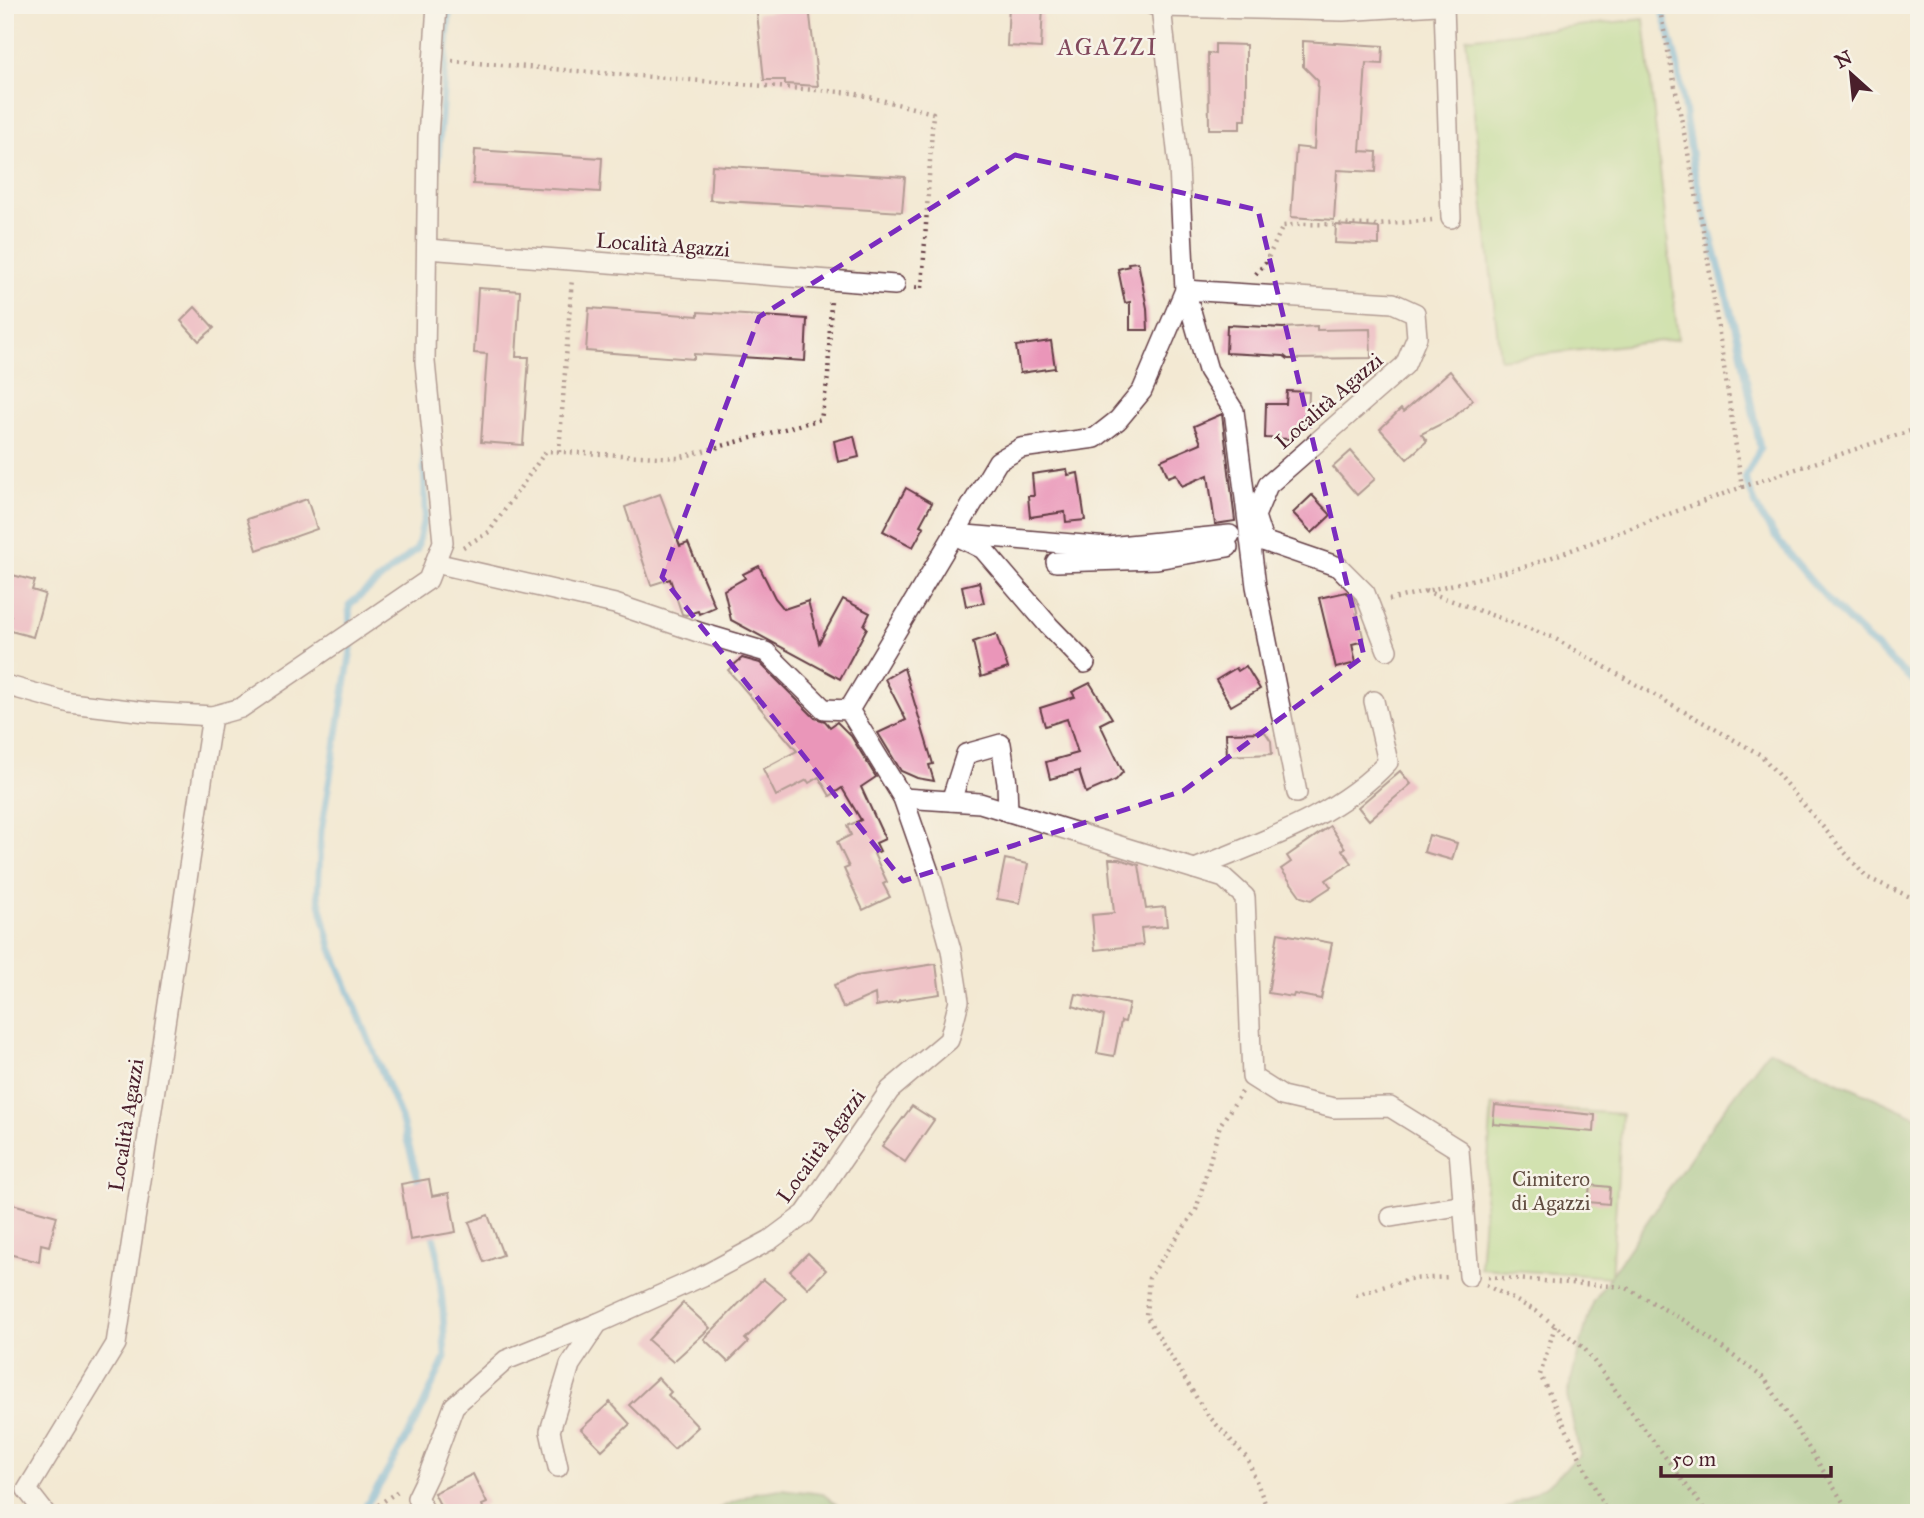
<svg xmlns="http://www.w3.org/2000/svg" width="1924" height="1518" font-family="'IM FELL Great Primer',serif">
<rect width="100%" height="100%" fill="#f7f3e8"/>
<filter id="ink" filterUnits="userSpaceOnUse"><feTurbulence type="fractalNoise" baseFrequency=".0143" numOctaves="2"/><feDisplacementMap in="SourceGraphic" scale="14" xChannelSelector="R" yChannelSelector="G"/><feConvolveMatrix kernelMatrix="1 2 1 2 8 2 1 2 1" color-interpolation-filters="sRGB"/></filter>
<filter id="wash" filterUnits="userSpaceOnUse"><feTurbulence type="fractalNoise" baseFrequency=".00686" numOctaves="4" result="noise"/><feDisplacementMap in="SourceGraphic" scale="28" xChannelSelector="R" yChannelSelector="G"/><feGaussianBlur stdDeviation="1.57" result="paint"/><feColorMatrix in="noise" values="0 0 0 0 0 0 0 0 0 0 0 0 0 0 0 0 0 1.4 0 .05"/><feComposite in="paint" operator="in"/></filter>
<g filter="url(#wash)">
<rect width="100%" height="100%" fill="#f3e9d3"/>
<g fill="#aad986" stroke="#7a7c58" stroke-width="2">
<path d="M 1644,19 L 1678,339 L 1500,359 L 1466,38 Z"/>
<path d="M 1492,1105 L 1622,1114 L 1611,1277 L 1480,1268 Z"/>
</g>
<g fill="#87b973" stroke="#686c4f" stroke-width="2">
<path d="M 1769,1050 L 1919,1118 L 1919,1513 L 1498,1513 L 1547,1485 L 1580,1455 L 1567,1395 L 1592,1303 L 1715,1121 Z"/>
<path d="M 781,1489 L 823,1494 L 847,1513 L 709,1513 L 754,1493 Z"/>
</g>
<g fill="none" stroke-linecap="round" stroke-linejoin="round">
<g stroke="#61acd9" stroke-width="7">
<path d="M 1661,5 L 1677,62 L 1694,171 L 1739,342 L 1760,448 L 1745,478 C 1751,492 1756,509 1765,522 C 1807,583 1863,638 1919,686"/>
<path d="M 437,170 L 450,5"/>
<path d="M 421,1190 L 401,1118 L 331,947 L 318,895 L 321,831 L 351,650 L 349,605 L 417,549 L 425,514 L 424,443"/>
<path d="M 361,1513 L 382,1481 L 418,1417 L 445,1358 L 443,1310 L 437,1250 L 431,1228"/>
</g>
</g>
<g id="blocks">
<g fill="#ea96b9">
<path d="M 1009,5 L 1043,5 L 1041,48 L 1007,46 Z"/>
<path d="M 809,7 L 818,86 L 785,84 L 785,80 L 764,80 L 757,13 Z"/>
<path d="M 1303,41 L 1383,46 L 1382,64 L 1366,63 L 1360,151 L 1377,152 L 1376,172 L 1337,170 L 1334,220 L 1291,217 L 1296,147 L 1314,149 L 1318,81 L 1303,66 Z"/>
<path d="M 1215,44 L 1246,45 L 1246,120 L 1240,120 L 1240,129 L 1209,129 L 1208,53 L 1215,54 Z"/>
<path d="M 475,150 L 602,158 L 600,192 L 473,184 Z"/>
<path d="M 712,165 L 905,177 L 902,212 L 710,200 Z"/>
<path d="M 1336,225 L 1379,228 L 1379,245 L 1335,243 Z"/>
<path d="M 1138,262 L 1147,308 L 1148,330 L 1130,330 L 1130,302 L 1125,303 L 1118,269 L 1129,266 L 1128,263 Z"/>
<path d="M 478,288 L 520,291 L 516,357 L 529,357 L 523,445 L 481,442 L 487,354 L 474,353 Z"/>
<path d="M 195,307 L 214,328 L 199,341 L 181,321 Z"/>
<path d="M 589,308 L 698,316 L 698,312 L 807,319 L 805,361 L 694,354 L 694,359 L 586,351 Z"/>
<path d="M 1227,325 L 1283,328 L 1317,326 L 1317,330 L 1370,329 L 1371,358 L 1288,359 L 1284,356 L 1226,353 Z"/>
<path d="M 1051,341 L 1055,368 L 1020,373 L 1016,346 Z"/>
<path d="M 1450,371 L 1473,400 L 1453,418 L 1421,434 L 1427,441 L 1407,459 L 1380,429 L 1401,409 L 1403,412 Z"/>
<path d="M 1287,391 L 1309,392 L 1308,421 L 1290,439 L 1265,438 L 1266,404 L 1286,404 Z"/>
<path d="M 1222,414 L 1235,521 L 1215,524 L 1208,475 L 1182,486 L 1176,474 L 1168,477 L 1161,460 L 1201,443 L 1194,426 Z"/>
<path d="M 854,436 L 859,457 L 838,462 L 834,441 Z"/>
<path d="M 1351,451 L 1375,479 L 1357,495 L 1333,467 Z"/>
<path d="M 1067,469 L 1068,475 L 1078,473 L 1085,520 L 1066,522 L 1065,512 L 1030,517 L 1028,496 L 1034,496 L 1032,474 Z"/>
<path d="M 906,488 L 932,503 L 920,525 L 924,527 L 913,547 L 883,531 Z"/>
<path d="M 660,494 L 680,546 L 688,543 L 715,607 L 699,614 L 698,611 L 686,615 L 682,614 L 670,579 L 651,585 L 625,507 Z"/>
<path d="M 1312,495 L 1331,515 L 1312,533 L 1293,513 Z"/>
<path d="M 307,499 L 317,529 L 257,550 L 247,519 Z"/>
<path d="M 759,566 L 775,598 L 784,609 L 808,601 L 819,643 L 843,599 L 870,613 L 864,625 L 867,628 L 840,679 L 731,620 L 724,590 L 745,578 L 743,574 Z"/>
<path d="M 5,573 L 35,581 L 32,590 L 45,594 L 33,637 L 7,630 L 11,616 L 5,614 Z"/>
<path d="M 979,582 L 984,603 L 966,606 L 962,586 Z"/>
<path d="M 1346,592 L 1354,599 L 1364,641 L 1352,644 L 1356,663 L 1336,668 L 1319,598 Z"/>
<path d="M 996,634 L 1008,668 L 981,677 L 973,642 Z"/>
<path d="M 742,658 L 760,663 L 815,718 L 825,721 L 830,727 L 837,722 L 851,736 L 876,777 L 861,787 L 885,839 L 876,843 L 880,851 L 874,854 L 887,882 L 883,884 L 890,897 L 863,910 L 844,869 L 849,867 L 837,842 L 851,835 L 847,826 L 861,820 L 842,788 L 830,796 L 819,777 L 809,783 L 807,780 L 776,796 L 763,769 L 797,751 L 728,670 Z"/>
<path d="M 1246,666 L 1260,689 L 1231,706 L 1216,680 L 1236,668 L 1238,671 Z"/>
<path d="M 904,668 L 933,764 L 929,765 L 934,781 L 917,778 L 901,771 L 878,733 L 906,720 L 885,679 Z"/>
<path d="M 1090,683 L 1112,718 L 1100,724 L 1123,772 L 1116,780 L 1086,793 L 1079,771 L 1050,779 L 1046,762 L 1078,753 L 1067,719 L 1045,726 L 1040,708 L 1075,697 L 1072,692 Z"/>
<path d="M 1265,732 L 1271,741 L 1272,754 L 1227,756 L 1226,733 Z"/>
<path d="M 1400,771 L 1411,784 L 1369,820 L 1358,807 Z"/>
<path d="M 1330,826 L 1345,848 L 1342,850 L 1352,863 L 1326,880 L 1331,887 L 1311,900 L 1301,897 L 1281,869 L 1291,862 L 1287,856 Z"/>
<path d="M 1429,835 L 1457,843 L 1452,860 L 1424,852 Z"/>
<path d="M 1005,859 L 1028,864 L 1020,903 L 997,899 Z"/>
<path d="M 1109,859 L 1119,859 L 1139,865 L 1146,909 L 1165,907 L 1167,926 L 1141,928 L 1143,945 L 1095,950 L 1092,915 L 1114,913 Z"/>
<path d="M 1278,933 L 1332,943 L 1321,999 L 1294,994 L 1293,997 L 1268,993 Z"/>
<path d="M 936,964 L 940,994 L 899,1000 L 899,1002 L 876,1006 L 875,994 L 843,1008 L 834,985 L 856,976 Z"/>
<path d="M 1076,994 L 1129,1004 L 1125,1022 L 1121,1021 L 1114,1056 L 1097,1053 L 1104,1016 L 1073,1006 Z"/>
<path d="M 1495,1105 L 1595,1115 L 1594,1132 L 1493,1124 Z"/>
<path d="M 912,1106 L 934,1120 L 905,1162 L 882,1146 Z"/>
<path d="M 429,1179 L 432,1196 L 449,1193 L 456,1232 L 410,1240 L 401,1184 Z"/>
<path d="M 1590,1185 L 1610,1187 L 1609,1204 L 1588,1202 Z"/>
<path d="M 5,1202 L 57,1216 L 49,1246 L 41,1244 L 39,1262 L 5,1253 Z"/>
<path d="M 488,1215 L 503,1255 L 484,1262 L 469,1222 Z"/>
<path d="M 808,1253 L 826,1270 L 808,1288 L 790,1271 Z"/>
<path d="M 763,1279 L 786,1298 L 745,1339 L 748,1342 L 728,1362 L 704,1339 Z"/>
<path d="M 683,1303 L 710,1328 L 673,1362 L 648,1340 Z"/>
<path d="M 658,1378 L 671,1392 L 668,1395 L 698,1427 L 674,1449 L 629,1405 Z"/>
<path d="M 610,1402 L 630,1424 L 602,1450 L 581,1429 Z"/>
<path d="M 473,1474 L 487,1503 L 482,1505 L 485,1513 L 444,1513 L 434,1493 Z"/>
</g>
</g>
</g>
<g filter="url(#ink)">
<use href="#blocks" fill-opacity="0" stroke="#633d44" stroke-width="2"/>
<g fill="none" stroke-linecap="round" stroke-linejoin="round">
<defs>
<g id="street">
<path d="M 1153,5 L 1161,7 L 1343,11 L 1437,5"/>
<path d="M 1444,5 L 1451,218"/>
<path d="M 427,249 L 895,285"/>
<path d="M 954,534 L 1108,547 L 1230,535"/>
<path d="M 961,538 L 983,549 L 1049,626 L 1085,663"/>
<path d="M 1056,562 L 1157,559 L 1228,547"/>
<path d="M 435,563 L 615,604 L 698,632 L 766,652 L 824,709 L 849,710 L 903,798 L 931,878 L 951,950 L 959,1001 L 949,1040 L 890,1090 L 805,1214 L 770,1240 L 703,1276 L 598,1323 L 570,1365 L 550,1431 L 558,1467"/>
<path d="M 5,685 L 70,703 L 146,712 L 212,716 L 241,708 L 428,580 L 443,542 L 425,362 L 428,137 L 437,5"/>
<path d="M 849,710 L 998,461 L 1021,448 L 1095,438 L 1118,420 L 1142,391 L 1185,290 L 1179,167 L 1161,7"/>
<path d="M 1297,793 L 1256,586 L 1234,411 L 1208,370 L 1185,290 L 1393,303 L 1415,313 L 1417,337 L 1405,365 L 1268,485 L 1255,516 L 1263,541 L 1339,567 L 1365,593 L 1387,650"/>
<path d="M 903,798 L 980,803 L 1224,878 L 1245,897 L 1252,1077 L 1282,1096 L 1334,1108 L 1390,1107 L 1459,1150 L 1469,1276"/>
<path d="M 951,801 L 966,754 L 1001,744 L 1007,783 L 1008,812"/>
<path d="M 1195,869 C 1262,841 1337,817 1388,762 L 1374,701"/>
<path d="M 1391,1217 L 1464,1205"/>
<path d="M 45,1513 L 27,1490 L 116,1344 L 212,716"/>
<path d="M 426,1513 L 417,1498 L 430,1471 L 454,1406 L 506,1360 L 598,1323"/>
</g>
</defs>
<use href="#street" stroke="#633d44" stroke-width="22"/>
<g stroke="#633d44" stroke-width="4.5" stroke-dasharray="2 5" stroke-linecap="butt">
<path d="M 452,61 L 853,93 L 933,113 L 922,288 L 912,287"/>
<path d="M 1256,274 L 1266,262 L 1283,226 L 1300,224 L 1377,225 L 1432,220"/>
<path d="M 559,452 L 572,278"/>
<path d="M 1742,487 L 1919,428"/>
<path d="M 463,547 L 489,532 L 546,451 L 678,458 L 821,419 L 828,377 L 831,299"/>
<path d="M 1425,591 L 1552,637 L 1761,755 L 1866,877 L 1919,901"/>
<path d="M 1389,600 L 1528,566 L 1742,487 L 1705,240 L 1659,5"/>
<path d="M 1242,1092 L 1220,1125 L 1196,1210 L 1149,1278 L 1146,1316 L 1206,1413 L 1247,1458 L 1269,1513"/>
<path d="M 1488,1277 L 1625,1287 L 1687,1322 L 1765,1379 L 1850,1513"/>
<path d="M 1486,1285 L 1536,1311 L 1584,1348 L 1707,1513"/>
<path d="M 1356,1295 L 1409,1279 L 1451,1277"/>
<path d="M 1555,1326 L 1540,1375 L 1607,1513"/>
<path d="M 367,1513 L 398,1491"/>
</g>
<use href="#street" stroke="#fff" stroke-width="19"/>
</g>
</g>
<path d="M0 0H1924V1518H0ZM 1015,155 L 1258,210 L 1364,656 L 1183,791 L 903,881 L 662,577 L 759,317 Z" fill="#f3e9d3" fill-opacity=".55" fill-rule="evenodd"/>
<path fill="none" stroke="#7b2cbf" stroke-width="5" stroke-dasharray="14 9" stroke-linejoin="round" d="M 1015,155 L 1258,210 L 1364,656 L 1183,791 L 903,881 L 662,577 L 759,317 Z"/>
<g text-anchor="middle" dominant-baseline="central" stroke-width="5" stroke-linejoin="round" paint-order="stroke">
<g font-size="21" fill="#4a1f2b" stroke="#f7f3e8">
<text transform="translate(663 245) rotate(4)">Località Agazzi</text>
<text transform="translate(1329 401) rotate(-41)">Località Agazzi</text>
<text transform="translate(126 1125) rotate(-81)">Località Agazzi</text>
<text transform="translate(821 1146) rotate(-54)">Località Agazzi</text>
</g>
<g font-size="21" fill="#624e42" stroke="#f7f3e8">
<text x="1551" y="1179">Cimitero<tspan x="1551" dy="24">di Agazzi</tspan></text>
</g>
<g font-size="24" letter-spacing="2" fill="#82495d" stroke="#f7f3e8">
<text x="1108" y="47">AGAZZI</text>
</g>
</g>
<rect width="1924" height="1518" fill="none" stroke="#f7f3e8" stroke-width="28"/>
<g transform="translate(1851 74) rotate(333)" stroke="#f7f3e8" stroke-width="5" paint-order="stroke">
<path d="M0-5L12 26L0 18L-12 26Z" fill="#4a1f2b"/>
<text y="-10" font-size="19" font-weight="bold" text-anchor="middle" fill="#4a1f2b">N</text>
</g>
<path d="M1661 1466v10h170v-10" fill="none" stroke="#4a1f2b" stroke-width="3.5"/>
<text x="1672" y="1466" font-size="21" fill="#4a1f2b" stroke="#f7f3e8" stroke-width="5" paint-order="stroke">50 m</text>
</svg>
